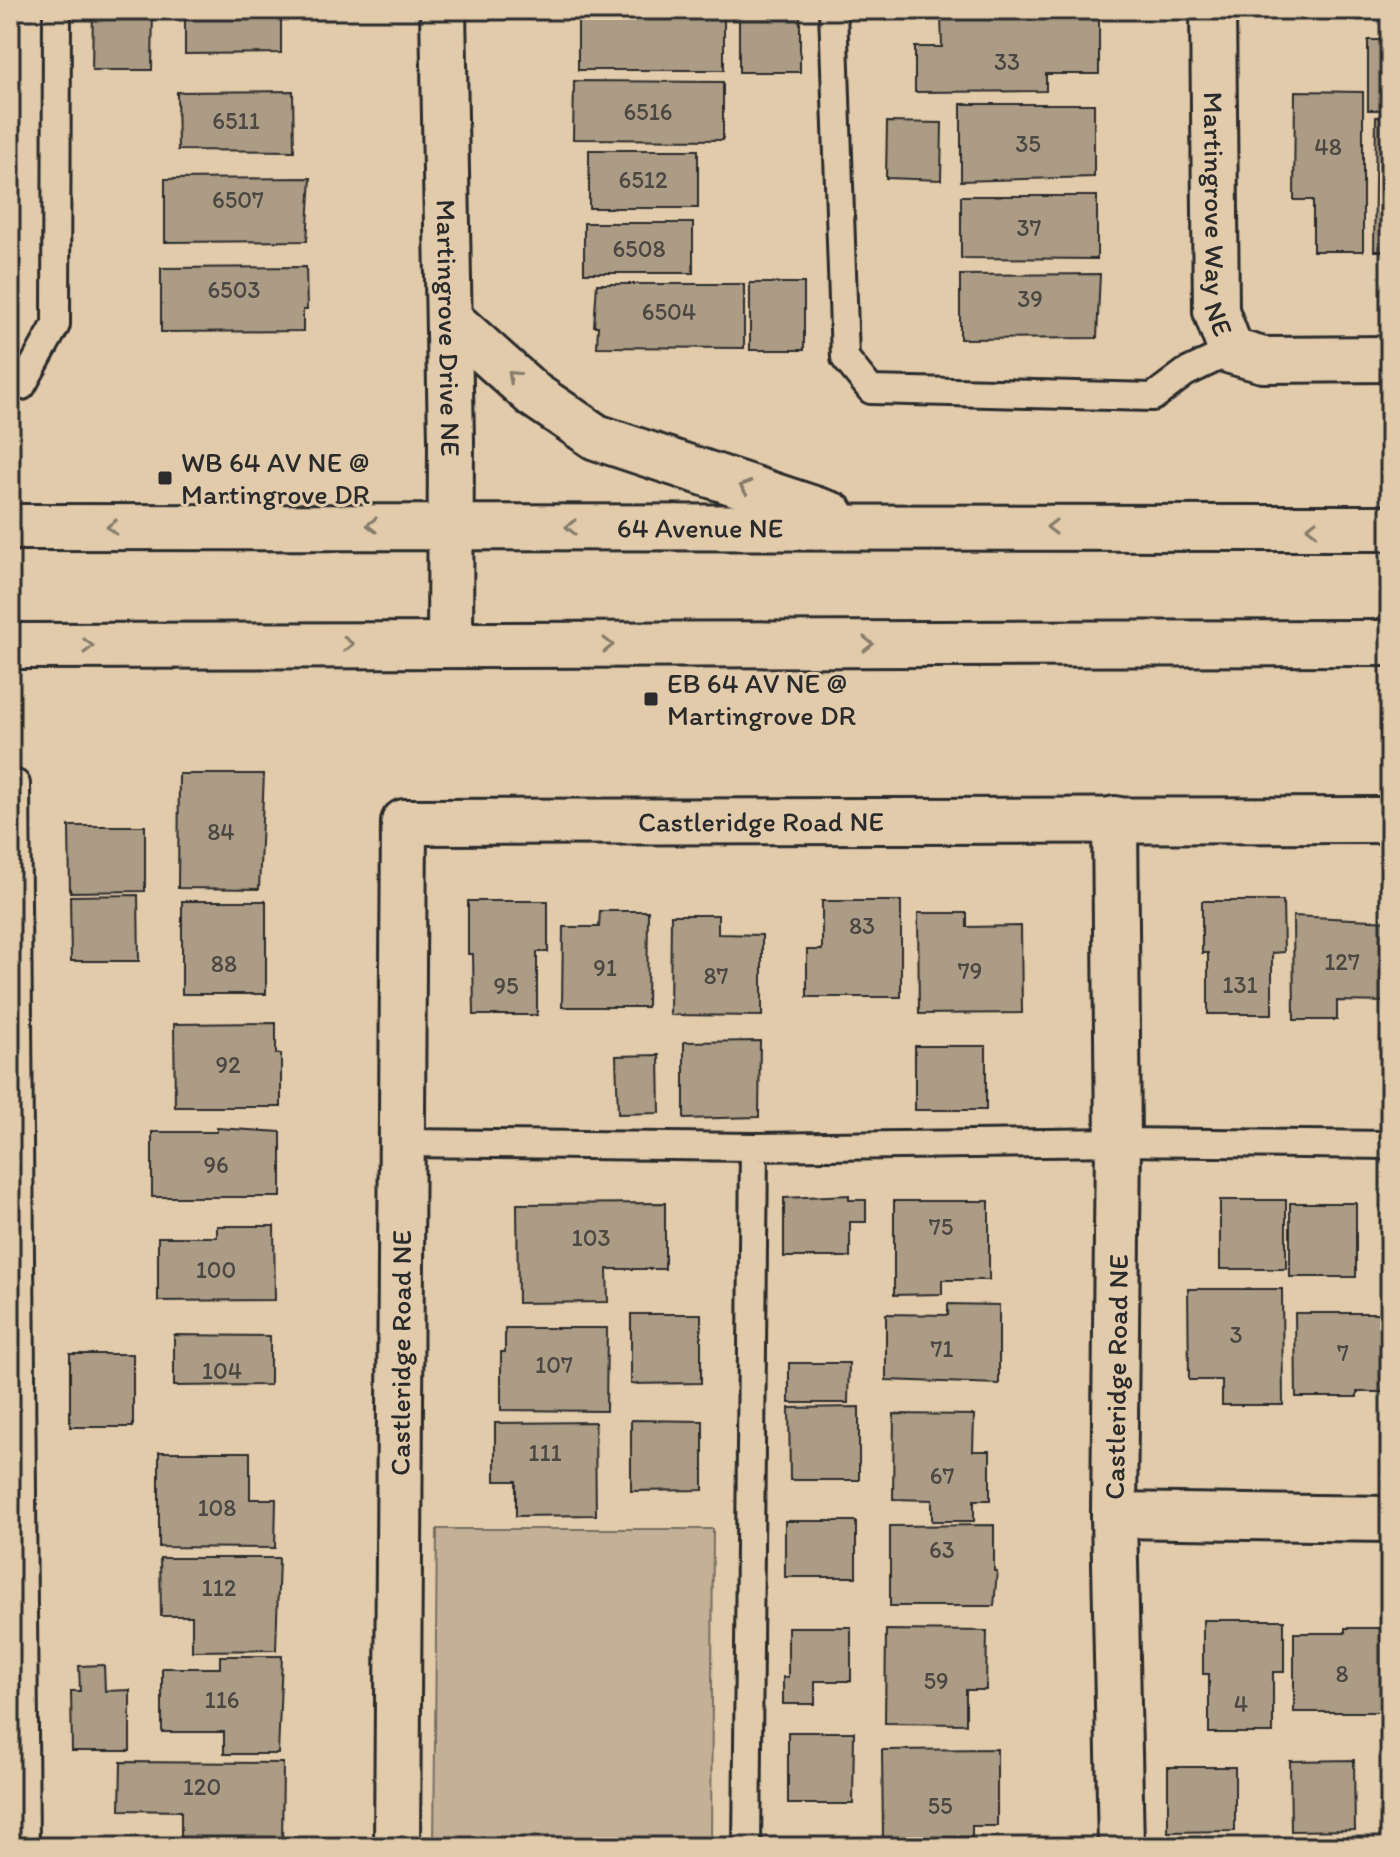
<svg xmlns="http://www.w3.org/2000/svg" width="1400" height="1857" font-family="Itim,sans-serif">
<rect width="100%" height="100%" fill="#e2cbab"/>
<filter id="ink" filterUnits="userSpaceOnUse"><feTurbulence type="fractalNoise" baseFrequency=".0125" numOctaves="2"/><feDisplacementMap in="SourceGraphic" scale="16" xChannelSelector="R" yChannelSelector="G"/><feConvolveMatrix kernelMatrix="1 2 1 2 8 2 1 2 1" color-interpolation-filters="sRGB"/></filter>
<g filter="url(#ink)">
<path fill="#c4b096" stroke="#786e60" stroke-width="2" d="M 437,1529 L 713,1529 L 711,1847 L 434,1847 Z"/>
<g fill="#ac9c85" stroke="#2b2b2b" stroke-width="2">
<path d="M 93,10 L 153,10 L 152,70 L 92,70 Z"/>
<path d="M 185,10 L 281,10 L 281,53 L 185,54 Z"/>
<rect x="578" y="12" width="146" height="58"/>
<rect x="739" y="12" width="61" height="60"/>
<path d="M 1099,15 L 1099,74 L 1046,74 L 1046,91 L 915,92 L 915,47 L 942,47 L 941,17 Z"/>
<rect x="1368" y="40" width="22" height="70"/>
<path d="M 574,81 L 723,82 L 723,140 L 573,139 Z"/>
<path d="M 293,91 L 294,151 L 178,150 L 177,92 Z"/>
<path d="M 1295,91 L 1363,92 L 1363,251 L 1313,251 L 1313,200 L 1294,200 Z"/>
<path d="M 961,104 L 1094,104 L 1094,177 L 961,181 Z"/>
<path d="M 1376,117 L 1390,118 L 1390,251 L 1374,251 Z"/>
<path d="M 887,122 L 942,123 L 941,180 L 886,178 Z"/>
<rect x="589" y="150" width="109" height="58"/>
<path d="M 311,178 L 307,241 L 165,242 L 165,179 Z"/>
<path d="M 961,196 L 1097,196 L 1097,259 L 961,258 Z"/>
<rect x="584" y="223" width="109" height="50"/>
<path d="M 306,267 L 307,310 L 303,310 L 303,331 L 161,332 L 161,268 Z"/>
<path d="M 1100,274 L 1097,338 L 960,339 L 960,275 Z"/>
<rect x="750" y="283" width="54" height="67"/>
<path d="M 597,284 L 744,284 L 744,348 L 597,347 L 598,326 L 594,326 Z"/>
<path d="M 179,774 L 264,774 L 259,889 L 178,888 Z"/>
<path d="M 69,826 L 145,826 L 145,891 L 70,892 Z"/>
<path d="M 138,895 L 139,961 L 71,961 L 70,896 Z"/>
<rect x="182" y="901" width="84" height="93"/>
<path d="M 468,901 L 548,901 L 548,952 L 537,952 L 537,1015 L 474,1015 L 473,954 L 468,954 Z"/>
<path d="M 822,901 L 901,901 L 901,997 L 807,997 L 807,950 L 822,950 Z"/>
<path d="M 1202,901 L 1283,901 L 1284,952 L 1272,953 L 1272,1014 L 1208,1014 L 1208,953 L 1202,953 Z"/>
<path d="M 600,911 L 648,911 L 647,1007 L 562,1007 L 563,927 L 599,927 Z"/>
<path d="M 918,913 L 967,913 L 967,927 L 1021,926 L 1022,1013 L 919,1014 Z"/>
<path d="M 671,915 L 718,915 L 718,934 L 762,935 L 762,1016 L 670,1015 Z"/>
<path d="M 1293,916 L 1390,921 L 1390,1002 L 1337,1001 L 1337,1020 L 1294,1020 Z"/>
<path d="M 276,1023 L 276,1054 L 281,1054 L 281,1107 L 175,1107 L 174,1024 Z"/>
<path d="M 760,1041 L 759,1117 L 684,1119 L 684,1042 Z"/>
<rect x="915" y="1046" width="71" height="64"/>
<path d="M 659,1055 L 660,1113 L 618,1114 L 616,1056 Z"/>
<path d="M 217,1128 L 281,1132 L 281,1197 L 152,1197 L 152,1132 L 217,1132 Z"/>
<path d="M 849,1195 L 849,1200 L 866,1200 L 866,1222 L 850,1222 L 850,1257 L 784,1257 L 784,1198 Z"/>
<rect x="1220" y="1200" width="66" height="69"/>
<path d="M 894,1201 L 989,1201 L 989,1280 L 942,1280 L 942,1294 L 894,1295 Z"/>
<path d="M 665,1203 L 665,1269 L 607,1269 L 608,1302 L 518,1303 L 517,1204 Z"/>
<rect x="1290" y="1203" width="66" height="74"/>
<path d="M 217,1226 L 274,1226 L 275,1300 L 158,1301 L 158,1237 L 217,1237 Z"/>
<path d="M 1188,1289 L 1282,1289 L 1283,1405 L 1222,1405 L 1222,1380 L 1189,1380 Z"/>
<path d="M 948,1304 L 999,1305 L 999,1384 L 886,1380 L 886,1314 L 948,1315 Z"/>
<path d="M 1295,1313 L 1390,1313 L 1390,1392 L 1357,1392 L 1357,1397 L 1296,1397 Z"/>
<path d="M 631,1314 L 701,1314 L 701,1383 L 631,1384 Z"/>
<path d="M 505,1328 L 607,1328 L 606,1411 L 501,1410 L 501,1352 L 505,1352 Z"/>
<path d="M 174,1335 L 270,1336 L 270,1385 L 174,1386 Z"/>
<rect x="70" y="1354" width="63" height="73"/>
<path d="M 789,1363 L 849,1363 L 848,1403 L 789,1403 Z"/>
<path d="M 859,1407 L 859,1480 L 790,1480 L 789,1408 Z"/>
<path d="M 894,1414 L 974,1415 L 973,1451 L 990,1451 L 990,1500 L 974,1500 L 974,1521 L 932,1521 L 932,1500 L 893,1499 Z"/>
<path d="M 631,1420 L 703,1421 L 703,1490 L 631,1491 Z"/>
<path d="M 595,1422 L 596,1515 L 516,1516 L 516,1481 L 495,1481 L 495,1423 Z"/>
<path d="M 159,1452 L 250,1452 L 250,1499 L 276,1499 L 275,1548 L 159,1547 Z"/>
<rect x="785" y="1521" width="71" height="56"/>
<path d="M 994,1525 L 994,1571 L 997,1571 L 994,1606 L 890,1606 L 890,1526 Z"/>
<path d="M 160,1558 L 279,1558 L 276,1650 L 192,1651 L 192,1616 L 161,1616 Z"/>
<path d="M 1203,1620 L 1284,1620 L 1284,1672 L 1273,1672 L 1273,1733 L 1209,1733 L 1209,1674 L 1203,1674 Z"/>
<path d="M 788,1627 L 851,1627 L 851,1681 L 815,1681 L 815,1704 L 783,1704 L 783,1677 L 788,1677 Z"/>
<path d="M 1345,1628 L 1390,1628 L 1390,1712 L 1294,1712 L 1294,1633 L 1345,1633 Z"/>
<path d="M 886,1630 L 987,1631 L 986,1690 L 966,1690 L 966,1724 L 885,1723 Z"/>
<path d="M 220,1656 L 282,1656 L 278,1754 L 224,1754 L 224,1732 L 162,1732 L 162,1668 L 220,1668 Z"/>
<path d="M 104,1665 L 105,1691 L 130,1690 L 130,1751 L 72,1751 L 71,1691 L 80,1691 L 79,1666 Z"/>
<path d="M 788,1732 L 854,1732 L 853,1804 L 788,1804 Z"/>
<path d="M 997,1749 L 997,1826 L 972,1826 L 972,1837 L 883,1838 L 882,1750 Z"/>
<path d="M 1354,1760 L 1355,1830 L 1291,1831 L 1290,1761 Z"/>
<path d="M 121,1762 L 283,1763 L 282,1847 L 181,1847 L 181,1811 L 120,1810 Z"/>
<path d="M 1168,1767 L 1235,1767 L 1235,1831 L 1168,1832 Z"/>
</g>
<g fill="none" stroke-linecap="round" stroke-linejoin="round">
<defs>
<g id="service">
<path d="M 833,10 L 845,358 L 871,390 L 1153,397 L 1185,373 L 1231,351"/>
<path d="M 10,386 L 22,386 L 56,325 L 57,10"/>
<path d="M 10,784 L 16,784 L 25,1847"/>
<path d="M 403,1143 L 754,1147"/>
<path d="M 747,1847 L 754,1147 L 1118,1142 L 1390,1145"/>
</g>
<g id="minor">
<path id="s1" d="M 443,10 L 451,441 L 450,645"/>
<path id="s2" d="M 1213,10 L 1216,311 L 1231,351 L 1263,360 L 1390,359"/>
<path d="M 1115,819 L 1118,1142 L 1114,1515 L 1121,1847"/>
<path d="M 1114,1515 L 1390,1519"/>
<path id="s3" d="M 397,1847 L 404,822 L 1390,820"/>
</g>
<g id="secondary">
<path d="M 449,319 L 534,395 L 596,437 L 832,515"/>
<path id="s4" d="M 10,527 L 1390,528"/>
<path d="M 10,646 L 1390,643"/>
</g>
</defs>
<use href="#service" stroke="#2b2b2b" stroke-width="32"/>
<use href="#minor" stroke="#2b2b2b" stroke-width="50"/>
<use href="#secondary" stroke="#2b2b2b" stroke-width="50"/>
<use href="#service" stroke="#e2cbab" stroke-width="26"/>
<use href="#minor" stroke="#e2cbab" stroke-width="44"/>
<use href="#secondary" stroke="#e2cbab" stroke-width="44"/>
</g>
<defs><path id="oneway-chevron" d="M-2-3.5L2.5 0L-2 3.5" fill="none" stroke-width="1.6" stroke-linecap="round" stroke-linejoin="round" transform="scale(2)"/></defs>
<g stroke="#867b6b">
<use href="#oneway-chevron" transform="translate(513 376) rotate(-138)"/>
<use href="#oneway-chevron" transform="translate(745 487) rotate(-162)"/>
<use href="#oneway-chevron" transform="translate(372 525) rotate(180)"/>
<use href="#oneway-chevron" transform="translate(112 527) rotate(180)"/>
<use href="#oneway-chevron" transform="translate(571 527) rotate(-180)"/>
<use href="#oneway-chevron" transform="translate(1052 527) rotate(-180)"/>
<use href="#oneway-chevron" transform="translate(1312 528) rotate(-180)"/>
<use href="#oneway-chevron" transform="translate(348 644)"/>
<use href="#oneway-chevron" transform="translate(868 644)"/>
<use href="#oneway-chevron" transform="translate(608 645)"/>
<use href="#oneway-chevron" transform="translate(88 646)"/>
</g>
</g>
<g fill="#2b2b2b" stroke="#e2cbab" stroke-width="3">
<rect x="157" y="470" width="16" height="16" rx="4"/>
<rect x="643" y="691" width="16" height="16" rx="4"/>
</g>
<g text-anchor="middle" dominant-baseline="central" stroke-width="6" stroke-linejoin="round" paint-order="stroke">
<g font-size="24" fill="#4b4742">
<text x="1007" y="61">33</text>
<text x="648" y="111">6516</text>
<text x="236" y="120">6511</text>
<text x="1028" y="143">35</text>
<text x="1328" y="146">48</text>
<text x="643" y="179">6512</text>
<text x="238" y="199">6507</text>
<text x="1029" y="227">37</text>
<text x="639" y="248">6508</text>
<text x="234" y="289">6503</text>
<text x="1030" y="298">39</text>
<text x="669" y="311">6504</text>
<text x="221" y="831">84</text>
<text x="862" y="925">83</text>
<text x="1342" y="961">127</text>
<text x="224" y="963">88</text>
<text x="605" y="967">91</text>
<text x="970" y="970">79</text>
<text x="716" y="975">87</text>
<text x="1240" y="984">131</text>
<text x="506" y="985">95</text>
<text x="228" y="1064">92</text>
<text x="216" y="1164">96</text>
<text x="941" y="1226">75</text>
<text x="591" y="1237">103</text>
<text x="216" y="1269">100</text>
<text x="1236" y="1334">3</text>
<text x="942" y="1348">71</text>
<text x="1343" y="1352">7</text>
<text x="554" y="1364">107</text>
<text x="222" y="1370">104</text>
<text x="545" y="1452">111</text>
<text x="942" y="1475">67</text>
<text x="217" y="1507">108</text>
<text x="942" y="1549">63</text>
<text x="219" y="1587">112</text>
<text x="1342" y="1673">8</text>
<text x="936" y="1680">59</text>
<text x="222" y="1699">116</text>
<text x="1241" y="1703">4</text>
<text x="202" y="1786">120</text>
<text x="940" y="1805">55</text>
</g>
<g font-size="28" fill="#2b2b2b" stroke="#e2cbab">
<text stroke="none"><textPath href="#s2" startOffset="204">Martingrove Way NE</textPath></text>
<text stroke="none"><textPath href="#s1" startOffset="318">Martingrove Drive NE</textPath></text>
<text stroke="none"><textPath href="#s4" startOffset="690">64 Avenue NE</textPath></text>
<text stroke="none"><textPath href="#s3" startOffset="1382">Castleridge Road NE</textPath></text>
<text stroke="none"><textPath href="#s3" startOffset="494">Castleridge Road NE</textPath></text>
<text transform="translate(1116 1377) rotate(-89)">Castleridge Road NE</text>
</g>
<g font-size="28" fill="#2b2b2b" stroke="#e2cbab" text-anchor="start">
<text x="181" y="462">WB 64 AV NE @<tspan x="181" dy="32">Martingrove DR</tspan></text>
<text x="667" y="683">EB 64 AV NE @<tspan x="667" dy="32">Martingrove DR</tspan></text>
</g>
</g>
<rect width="1400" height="1857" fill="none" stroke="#e2cbab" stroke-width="40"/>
<rect x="20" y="20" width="1360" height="1817" fill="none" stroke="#2b2b2b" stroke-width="3" filter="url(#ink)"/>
</svg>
